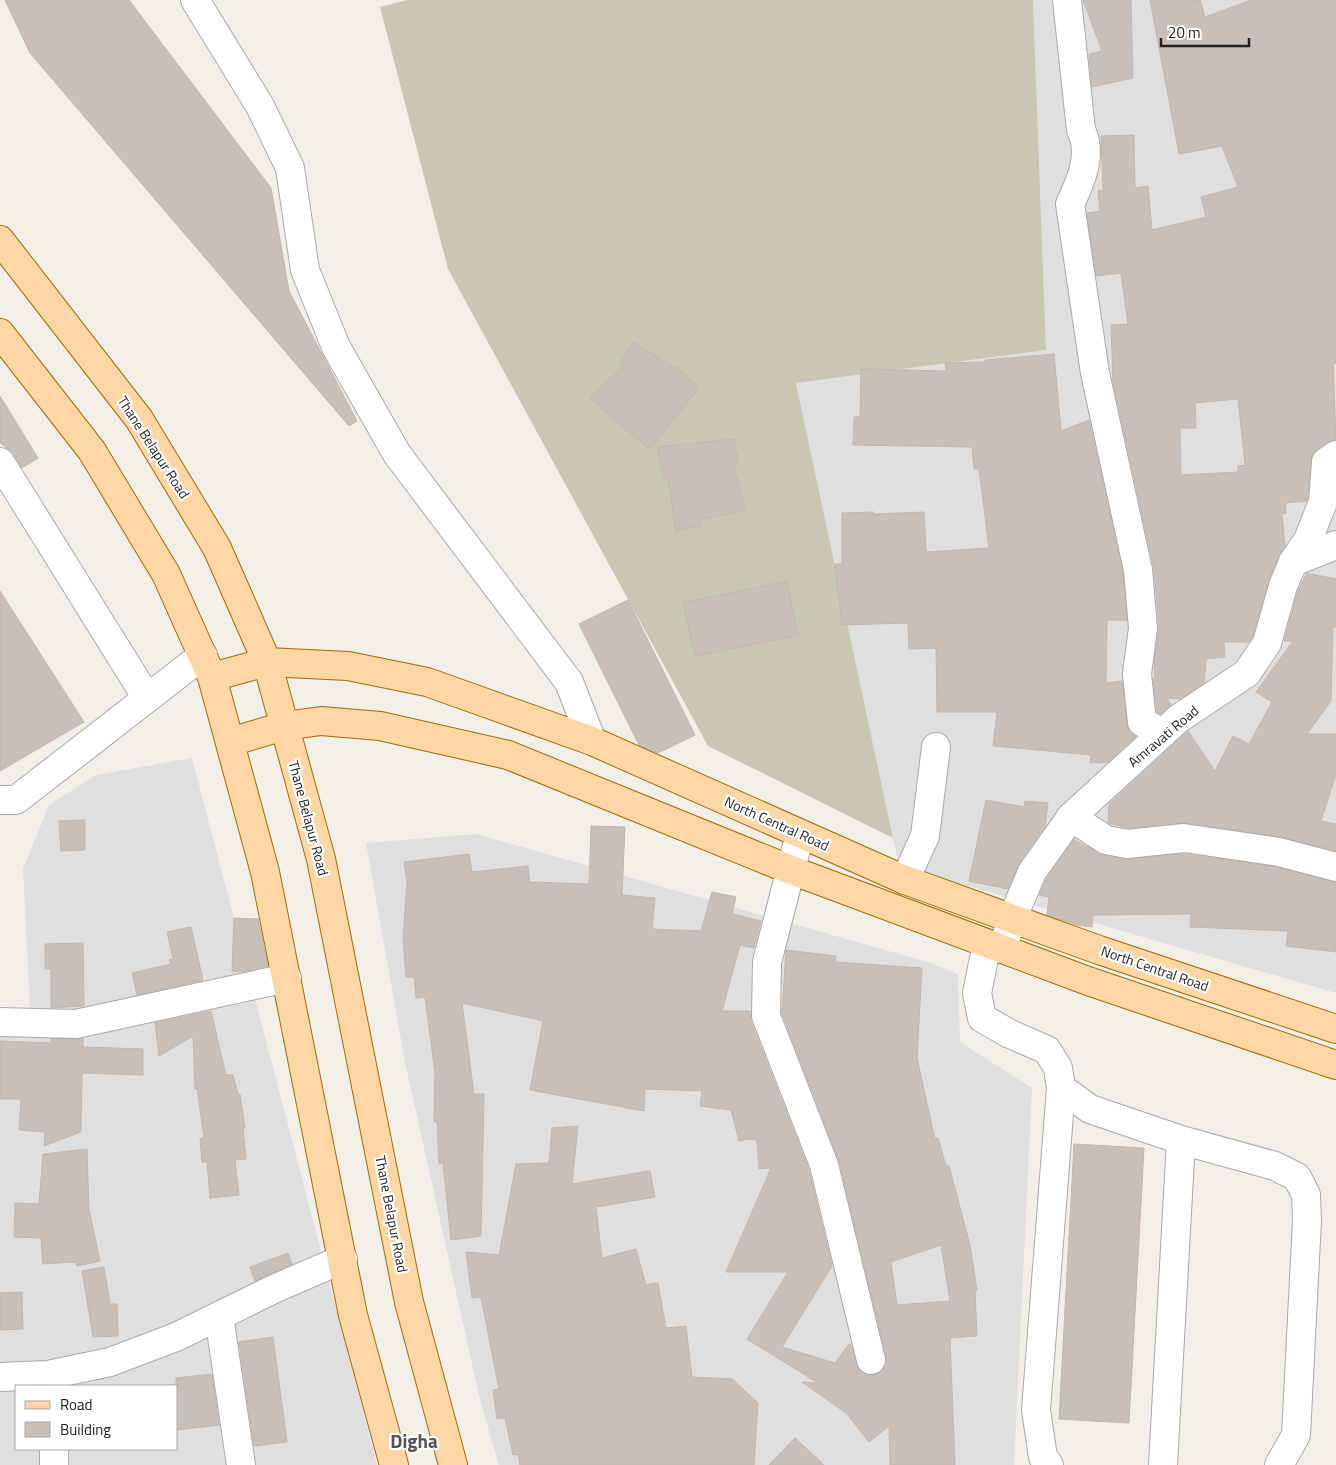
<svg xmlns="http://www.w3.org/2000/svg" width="1336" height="1465" font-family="'Titillium Web',sans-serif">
<rect width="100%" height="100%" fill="#f2efe9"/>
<g fill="#e0dfdf" fill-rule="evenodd">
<path d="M 1033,0 L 1336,0 L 1336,993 L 899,866 L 796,383 L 1046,350 Z"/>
<path d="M 192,758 L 377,1465 L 0,1465 L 0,1009 L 30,1008 L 23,869 L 49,805 L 96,775 ZM 16,1386 L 176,1386 L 176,1449 L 16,1449 Z"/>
<path d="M 476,834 L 931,963 L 958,974 L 960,1042 L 1032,1088 L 1014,1465 L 499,1465 L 481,1404 L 405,1062 L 366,843 Z"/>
</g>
<path fill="#c7c7b4" d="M 407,0 L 1033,0 L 1046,350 L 796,383 L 893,838 L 708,746 L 448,269 L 380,7 Z"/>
<g fill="#c7bfb8" stroke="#c4b6ab" fill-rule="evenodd">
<path d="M 5,0 L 129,0 L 271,188 L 289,291 L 357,421 L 349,426 L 30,53 Z"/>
<path d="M 1083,0 L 1131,0 L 1133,78 L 1092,87 L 1089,54 L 1102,51 Z"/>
<path d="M 1150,0 L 1200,0 L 1205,17 L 1251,0 L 1336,0 L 1336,363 L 1333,364 L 1336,440 L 1327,442 L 1312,455 L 1307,501 L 1285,503 L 1286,513 L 1282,514 L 1285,546 L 1269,580 L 1253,636 L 1249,642 L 1224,642 L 1225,657 L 1206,659 L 1204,683 L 1180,699 L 1167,698 L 1171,705 L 1160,714 L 1157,712 L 1153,678 L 1155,681 L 1154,662 L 1159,627 L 1154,569 L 1113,382 L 1111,325 L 1128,324 L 1121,273 L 1096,276 L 1087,213 L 1100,211 L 1098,191 L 1103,190 L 1101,136 L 1134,135 L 1135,188 L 1148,186 L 1152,230 L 1206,217 L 1201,197 L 1238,187 L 1222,146 L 1179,154 ZM 1238,399 L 1245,465 L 1238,466 L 1238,472 L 1181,475 L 1180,428 L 1196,428 L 1195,403 Z"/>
<path d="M 634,342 L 674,368 L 676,367 L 699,388 L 649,449 L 590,398 L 623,367 L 620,363 Z"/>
<path d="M 1054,354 L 1061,431 L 1089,420 L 1123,572 L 1127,620 L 1107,620 L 1106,683 L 1122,681 L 1127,724 L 1129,731 L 1136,736 L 1108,762 L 1090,763 L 1091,755 L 993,746 L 997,712 L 937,712 L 936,648 L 909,649 L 908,623 L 842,625 L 835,564 L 842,564 L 842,513 L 874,512 L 874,514 L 924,512 L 926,552 L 989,548 L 979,469 L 974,469 L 972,447 L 853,445 L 854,417 L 860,417 L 861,369 L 946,371 L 945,363 L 986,362 L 985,360 Z"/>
<path d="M 0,396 L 38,458 L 22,468 L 13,453 L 0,443 Z"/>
<path d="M 733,439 L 739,464 L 733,464 L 745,510 L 700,520 L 701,525 L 676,531 L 668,478 L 664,479 L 658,447 Z"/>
<path d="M 1307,573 L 1336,579 L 1336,627 L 1333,626 L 1331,701 L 1307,734 L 1336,734 L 1336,774 L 1321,821 L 1336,824 L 1336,851 L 1281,837 L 1186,823 L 1128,828 L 1108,823 L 1109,804 L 1188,731 L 1215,771 L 1233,736 L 1249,744 L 1272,702 L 1256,692 L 1293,641 L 1284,641 L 1298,591 Z"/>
<path d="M 787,581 L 798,635 L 695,656 L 683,603 Z"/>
<path d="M 0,591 L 84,722 L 0,771 Z"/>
<path d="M 628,600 L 695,735 L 658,753 L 639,745 L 579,624 Z"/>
<path d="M 986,800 L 1024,807 L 1025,801 L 1048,803 L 1045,826 L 1019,863 L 1008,889 L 969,881 Z"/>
<path d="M 85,820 L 85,850 L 61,851 L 59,821 Z"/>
<path d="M 591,826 L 625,827 L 622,895 L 655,898 L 652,929 L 701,931 L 712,892 L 736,897 L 732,914 L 761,921 L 754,948 L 740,945 L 722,1011 L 750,1011 L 751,1022 L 809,1170 L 832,1266 L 782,1347 L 835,1363 L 849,1344 L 852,1346 L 859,1370 L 867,1375 L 875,1375 L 882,1371 L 886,1364 L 886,1356 L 839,1161 L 782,1013 L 786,950 L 836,956 L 835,962 L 922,968 L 917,1058 L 935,1139 L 938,1138 L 946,1166 L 949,1166 L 970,1245 L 977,1290 L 975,1291 L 977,1336 L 950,1338 L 955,1465 L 890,1465 L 889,1426 L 869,1442 L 846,1413 L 802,1382 L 818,1383 L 747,1339 L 788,1272 L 726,1272 L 771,1168 L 759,1169 L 757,1140 L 748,1139 L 739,1141 L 731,1110 L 700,1106 L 702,1091 L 645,1089 L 644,1111 L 530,1090 L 543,1021 L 462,1003 L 474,1094 L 484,1094 L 481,1236 L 451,1240 L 443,1163 L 439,1164 L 437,1122 L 434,1122 L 435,1073 L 425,997 L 416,998 L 414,977 L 406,977 L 403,940 L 407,881 L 404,862 L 469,854 L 472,872 L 528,866 L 530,882 L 589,884 ZM 941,1245 L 950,1301 L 897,1305 L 891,1262 Z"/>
<path d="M 1074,840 L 1103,855 L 1124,859 L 1184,854 L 1276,867 L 1336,882 L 1336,952 L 1286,946 L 1288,931 L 1190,927 L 1191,914 L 1093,915 L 1092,927 L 1077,925 L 1047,915 L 1049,897 L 1039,895 L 1046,880 Z"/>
<path d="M 234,918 L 258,919 L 268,966 L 243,972 L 232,971 Z"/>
<path d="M 191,927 L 203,980 L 137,995 L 132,973 L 171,964 L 169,960 L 173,959 L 167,932 Z"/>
<path d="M 83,943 L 84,1006 L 51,1008 L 51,969 L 45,969 L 45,944 Z"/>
<path d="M 211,1011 L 226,1075 L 233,1075 L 238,1094 L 240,1094 L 245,1128 L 243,1128 L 246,1159 L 235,1160 L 239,1195 L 210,1198 L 207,1162 L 202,1162 L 200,1139 L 204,1138 L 197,1088 L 195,1089 L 193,1036 L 159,1056 L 155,1023 Z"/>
<path d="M 83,1038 L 83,1047 L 143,1049 L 143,1075 L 82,1073 L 81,1132 L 44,1146 L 45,1132 L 19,1130 L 21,1099 L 0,1099 L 0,1041 L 51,1043 L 51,1039 Z"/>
<path d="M 578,1126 L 572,1184 L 650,1171 L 655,1197 L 596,1207 L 602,1258 L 636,1249 L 646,1285 L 658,1283 L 666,1328 L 686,1326 L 692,1377 L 732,1379 L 758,1403 L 754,1465 L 520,1465 L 518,1454 L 513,1455 L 505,1418 L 497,1419 L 493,1390 L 499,1389 L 481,1297 L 472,1298 L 466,1252 L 499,1255 L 516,1164 L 549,1163 L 552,1128 Z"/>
<path d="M 1074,1144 L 1144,1148 L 1129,1423 L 1059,1419 Z"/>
<path d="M 87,1149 L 89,1210 L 100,1261 L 77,1266 L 76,1262 L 43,1264 L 41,1238 L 14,1237 L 15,1203 L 39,1204 L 43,1154 Z"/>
<path d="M 288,1253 L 292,1264 L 255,1281 L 250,1267 Z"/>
<path d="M 104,1267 L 110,1304 L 117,1304 L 118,1336 L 93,1337 L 82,1271 Z"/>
<path d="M 22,1292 L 23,1329 L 0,1330 L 0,1293 Z"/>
<path d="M 273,1337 L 287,1442 L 254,1446 L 239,1342 Z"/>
<path d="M 212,1374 L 219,1425 L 176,1430 L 176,1378 Z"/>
<path d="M 795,1438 L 824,1465 L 769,1465 Z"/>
</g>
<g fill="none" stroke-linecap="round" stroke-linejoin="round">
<defs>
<g id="minor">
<path d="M 195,0 L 260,106 L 290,168 L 305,270 L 336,347 L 397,454 L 569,682 L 592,741"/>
<path d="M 1067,0 L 1081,130 C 1093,154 1081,181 1070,204 L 1095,373 L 1138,570 L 1143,628 L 1137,674 L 1142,722 L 1163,733"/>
<path d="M 0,462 L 147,698"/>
<path d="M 1293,562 L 1336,545"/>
<path d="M 0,800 L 16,800 L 203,655"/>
<path d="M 1071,817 L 1106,840 L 1127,844 L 1184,838 L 1279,852 L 1336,867"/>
<path d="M 800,834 L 767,962 L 766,1016 L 824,1165 L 871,1360"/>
<path d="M 905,880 L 925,836 L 936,747"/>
<path d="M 987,944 L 977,993 L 982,1018 L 1010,1034 L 1047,1050 L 1058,1068 L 1061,1088 L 1036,1410 L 1043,1457 L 1049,1465"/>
<path d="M 1002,949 L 1012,919 L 1032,872 L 1071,817 L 1178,719 L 1247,673 L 1267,643 L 1283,586 L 1293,562 L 1308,540 L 1323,502 L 1326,462 L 1336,455"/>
<path d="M 0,1022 L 76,1024 L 287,978"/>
<path d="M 1061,1088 L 1090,1109 L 1181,1140 L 1275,1166 L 1297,1177 L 1306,1195 L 1307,1220 L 1296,1435 L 1279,1465"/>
<path d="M 219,1316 L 241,1465"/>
<path d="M 0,1377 L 48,1375 L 110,1362 L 176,1337 L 276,1288 L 343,1259"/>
<path d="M 54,1449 L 54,1465"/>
<path d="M 1163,1465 L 1181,1140"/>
</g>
<g id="major">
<path d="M 0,240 L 139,419 L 217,548 L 267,662 L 321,859 L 409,1302 L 453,1465"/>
<path d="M 0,333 L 92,451 L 166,574 L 212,677 L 265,872 L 353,1315 L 394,1465"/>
<path d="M 212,677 L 267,662 L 348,666 L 427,682 L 592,741 L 905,880 L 1099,950 L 1336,1029"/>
<path d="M 230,742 L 284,726 L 321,721 L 380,726 L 508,755 L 791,870 L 1088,981 L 1336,1065"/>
</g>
</defs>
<use href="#minor" stroke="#a9a9a9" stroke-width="30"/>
<use href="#major" stroke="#a06b00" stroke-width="30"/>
<use href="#minor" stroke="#fff" stroke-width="28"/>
<use href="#major" stroke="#fcd6a4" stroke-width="28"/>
</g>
<g text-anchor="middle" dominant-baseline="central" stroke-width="4.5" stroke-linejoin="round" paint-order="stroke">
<g font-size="14" fill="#222" stroke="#fff">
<text transform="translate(154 447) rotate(57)">Thane Belapur Road</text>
<text transform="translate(1163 736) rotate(-40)">Amravati Road</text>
<text transform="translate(309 818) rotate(75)">Thane Belapur Road</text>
<text transform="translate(777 823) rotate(24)">North Central Road</text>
<text transform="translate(1155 968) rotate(19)">North Central Road</text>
<text transform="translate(392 1214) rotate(79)">Thane Belapur Road</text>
</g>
<g font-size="19" font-weight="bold" fill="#555" stroke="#fff">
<text x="414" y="1440">Digha</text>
</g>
</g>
<rect x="15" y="1385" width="162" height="65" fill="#ffffff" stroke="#a7a7a7"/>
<rect x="25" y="1401" width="25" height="8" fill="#fcd6a4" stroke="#a7a7a7"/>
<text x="60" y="1410" font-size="15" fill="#222222">Road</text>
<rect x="25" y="1422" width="25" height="15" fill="#c7bfb8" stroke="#a7a7a7"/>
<text x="60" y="1435" font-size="15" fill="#222222">Building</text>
<path d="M1161 38v8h88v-8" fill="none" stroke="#222222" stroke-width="2.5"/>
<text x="1168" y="38" font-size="15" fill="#222222" stroke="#ffffff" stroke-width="4" paint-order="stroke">20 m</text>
</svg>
